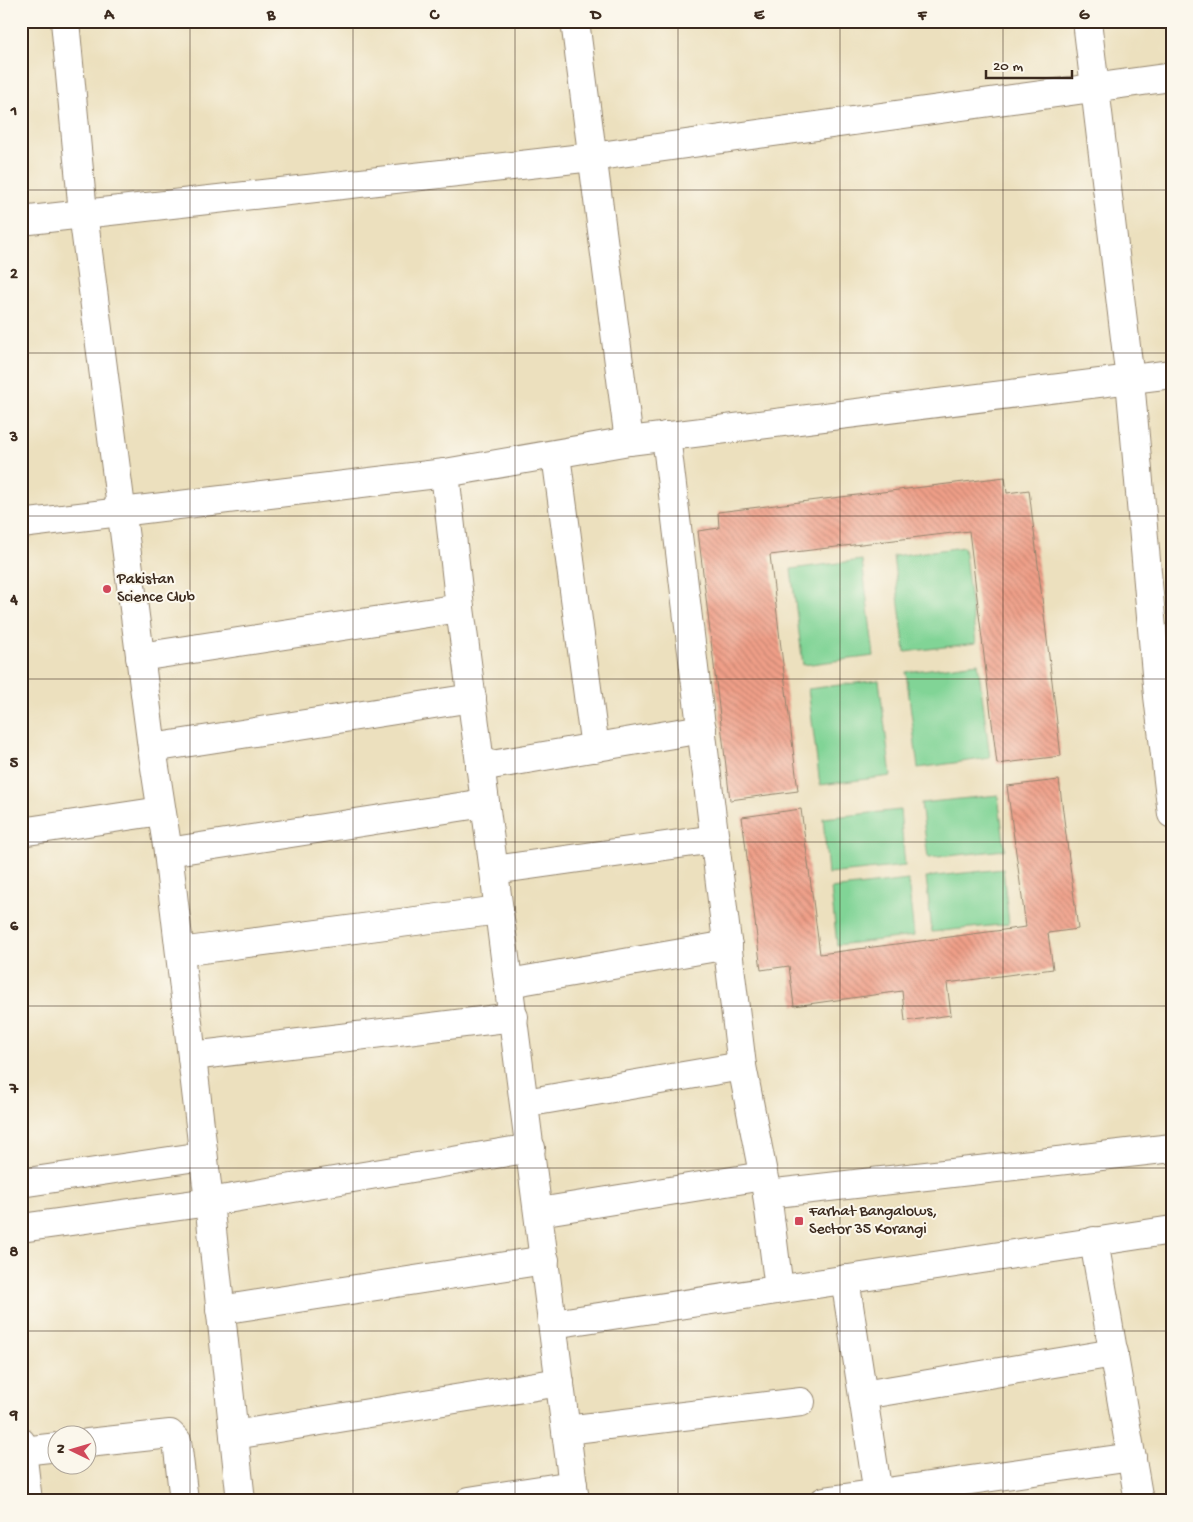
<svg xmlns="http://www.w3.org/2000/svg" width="1193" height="1522" font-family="'Gochi Hand',sans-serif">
<defs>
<pattern id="building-back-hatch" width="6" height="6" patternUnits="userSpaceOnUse" patternTransform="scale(1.25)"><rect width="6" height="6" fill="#ef9f88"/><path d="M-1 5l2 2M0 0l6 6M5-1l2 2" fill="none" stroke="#c3826f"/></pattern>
</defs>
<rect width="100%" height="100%" fill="#fbf7ec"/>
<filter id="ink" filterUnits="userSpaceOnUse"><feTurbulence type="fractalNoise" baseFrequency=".02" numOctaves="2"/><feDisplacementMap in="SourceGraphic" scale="10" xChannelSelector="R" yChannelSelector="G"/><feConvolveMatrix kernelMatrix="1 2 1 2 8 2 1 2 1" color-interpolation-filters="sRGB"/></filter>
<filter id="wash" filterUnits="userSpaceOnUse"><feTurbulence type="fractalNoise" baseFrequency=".0096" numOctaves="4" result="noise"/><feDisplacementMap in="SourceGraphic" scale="20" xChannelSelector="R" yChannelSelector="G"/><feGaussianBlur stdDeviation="1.12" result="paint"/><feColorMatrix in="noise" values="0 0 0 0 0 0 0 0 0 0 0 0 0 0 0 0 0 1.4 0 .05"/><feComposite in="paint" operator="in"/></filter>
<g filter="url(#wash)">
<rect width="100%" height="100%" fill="#ece0be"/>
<g fill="#81d496" stroke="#5e7f5a">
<path d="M 964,547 L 976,643 L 905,652 L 893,556 Z"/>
<path d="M 862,560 L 874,656 L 803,665 L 791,569 Z"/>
<path d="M 978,663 L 990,758 L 918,768 L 906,672 Z"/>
<path d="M 879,680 L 891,776 L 820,785 L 808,689 Z"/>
<path d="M 998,795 L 1005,850 L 928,858 L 921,803 Z"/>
<path d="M 900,810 L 905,866 L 828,874 L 823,818 Z"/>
<path d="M 1003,869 L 1009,924 L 932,932 L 926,877 Z"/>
<path d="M 908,880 L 914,936 L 837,945 L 831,889 Z"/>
</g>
<g id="blocks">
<g fill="url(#building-back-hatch)">
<path d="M 1005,477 L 1007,493 L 1029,490 L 1061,756 L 997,764 L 969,531 L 770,555 L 798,791 L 730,800 L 698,531 L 719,528 L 718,512 Z"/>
<path d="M 1059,780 L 1078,929 L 1048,933 L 1053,969 L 947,983 L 951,1015 L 905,1021 L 902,991 L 794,1006 L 789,966 L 761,970 L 742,817 L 801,809 L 820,954 L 1026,927 L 1007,786 Z"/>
</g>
</g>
</g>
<g filter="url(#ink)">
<use href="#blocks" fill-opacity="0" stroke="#94856e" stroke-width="1"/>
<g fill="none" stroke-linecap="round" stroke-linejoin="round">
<defs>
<g id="minor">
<path d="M 65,21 L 83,213 L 152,748 L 168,852 L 209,1202 L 241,1501"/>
<path d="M 575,21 L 629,441"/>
<path d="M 21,221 L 592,157 L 1172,77"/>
<path d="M 556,455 L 595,748"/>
<path d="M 445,473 L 460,608 L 575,1501"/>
<path d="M 21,524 L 445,473 L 629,441 L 1172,374"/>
<path d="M 140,657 L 460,608"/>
<path d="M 152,748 L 472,698"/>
<path d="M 480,767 L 702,729"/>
<path d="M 21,832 L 161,811"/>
<path d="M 168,852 L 485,803"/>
<path d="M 494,870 L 715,839"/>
<path d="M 180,952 L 499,910"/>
<path d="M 509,983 L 728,945"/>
<path d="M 192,1056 L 514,1017"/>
<path d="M 742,1066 L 767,1194 L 779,1289"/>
<path d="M 525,1103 L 742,1066 L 666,436"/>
<path d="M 21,1183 L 203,1156"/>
<path d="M 767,1194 L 1172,1148"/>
<path d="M 539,1212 L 763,1176"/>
<path d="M 21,1228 L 209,1202 L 531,1148"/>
<path d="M 1094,1241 L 1139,1501"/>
<path d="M 845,1279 L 879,1501"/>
<path d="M 220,1310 L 545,1260"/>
<path d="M 553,1324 L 1172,1230"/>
<path d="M 863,1395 L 1114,1353"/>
<path d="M 566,1430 L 801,1402"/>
<path d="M 234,1435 L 560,1382"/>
<path d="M 21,1442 L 28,1501"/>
<path d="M 88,1443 L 170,1434 L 177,1441 L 184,1501"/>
<path d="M 23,1451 L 58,1447"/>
<path d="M 469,1501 L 573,1485"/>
<path d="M 824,1501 L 1132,1457"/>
</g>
<path id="tertiary" d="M 1087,21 L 1130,380 L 1158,696 L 1172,814"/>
</defs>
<use href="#minor" stroke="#94856e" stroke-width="30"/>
<use href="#tertiary" stroke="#94856e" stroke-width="30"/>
<use href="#minor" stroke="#fff" stroke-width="28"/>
<use href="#tertiary" stroke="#fff" stroke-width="28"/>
</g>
</g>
<path fill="none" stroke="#3b2a1e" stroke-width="1" stroke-opacity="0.55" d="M 190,21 L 190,1501M 353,21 L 353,1501M 515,21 L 515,1501M 678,21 L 678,1501M 840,21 L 840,1501M 1003,21 L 1003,1501M 21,190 L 1172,190M 21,353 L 1172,353M 21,516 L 1172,516M 21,679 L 1172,679M 21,842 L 1172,842M 21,1006 L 1172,1006M 21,1168 L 1172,1168M 21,1331 L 1172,1331"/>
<g fill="#d1495b" stroke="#fbf7ec" stroke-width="2">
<circle cx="107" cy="589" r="5"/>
<rect x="794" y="1216" width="10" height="10" rx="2.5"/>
</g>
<g text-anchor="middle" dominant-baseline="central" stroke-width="4" stroke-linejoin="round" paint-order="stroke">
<g font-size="16" fill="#3b2a1e" stroke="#fbf7ec" text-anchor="start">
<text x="117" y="580">Pakistan<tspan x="117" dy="18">Science Club</tspan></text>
<text x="809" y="1212">Farhat Bangalows,<tspan x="809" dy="18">Sector 35 Korangi</tspan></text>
</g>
</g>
<rect width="1193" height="1522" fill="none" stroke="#fbf7ec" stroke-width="55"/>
<g transform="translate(72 1450) rotate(275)"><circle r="24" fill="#fbf7ec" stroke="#aea59a"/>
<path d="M0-4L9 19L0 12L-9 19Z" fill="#d1495b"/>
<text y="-8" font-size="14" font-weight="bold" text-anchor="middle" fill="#3b2a1e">N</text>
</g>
<path d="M986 70v8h86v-8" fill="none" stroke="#3b2a1e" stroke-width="2.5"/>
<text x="993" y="70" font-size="15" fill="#3b2a1e" stroke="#fbf7ec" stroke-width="4" paint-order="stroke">20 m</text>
<rect x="28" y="28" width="1138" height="1466" fill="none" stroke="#3b2a1e" stroke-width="2"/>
<g font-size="16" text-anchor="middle" font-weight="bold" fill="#3b2a1e">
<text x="109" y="19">A</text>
<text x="271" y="19">B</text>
<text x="434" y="19">C</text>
<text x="596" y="19">D</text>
<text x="759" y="19">E</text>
<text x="922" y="19">F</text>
<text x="1084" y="19">G</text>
<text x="14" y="115">1</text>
<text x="14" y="278">2</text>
<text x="14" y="441">3</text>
<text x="14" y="604">4</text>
<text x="14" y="767">5</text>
<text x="14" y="930">6</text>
<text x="14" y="1093">7</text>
<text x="14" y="1256">8</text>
<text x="14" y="1419">9</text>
</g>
</svg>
